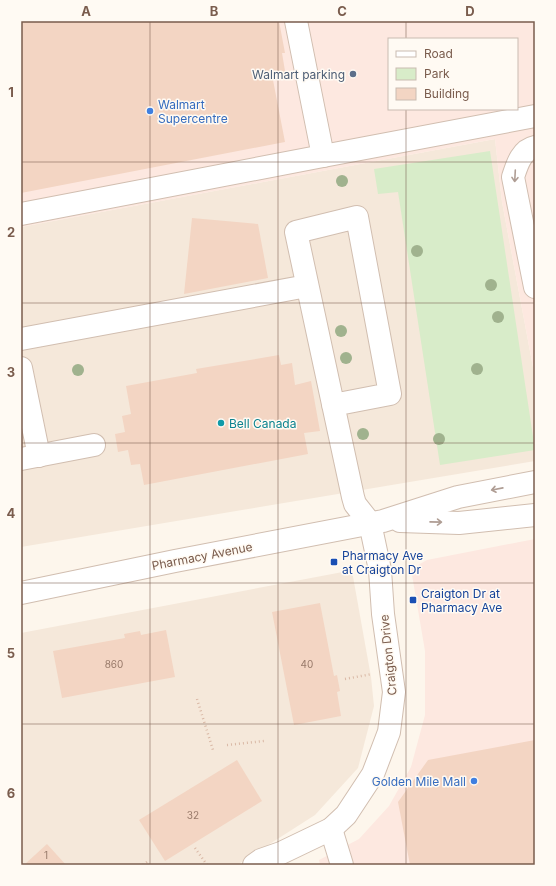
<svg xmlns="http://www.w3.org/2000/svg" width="556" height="886" font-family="Inter,sans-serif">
<rect width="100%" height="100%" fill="#fdf6ec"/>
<g fill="#f5e8da">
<path d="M 495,139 L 502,202 L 535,378 L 535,461 L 21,547 L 21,227 Z"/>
<path d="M 348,571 L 352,571 L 371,677 L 374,706 L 358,768 L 315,815 L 237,865 L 21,865 L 21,633 Z"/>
</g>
<g fill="#fde8e0" fill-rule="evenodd">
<path d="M 21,21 L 535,21 L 535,378 L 502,202 L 495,139 L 21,227 ZM 389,39 L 517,39 L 517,109 L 389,109 Z"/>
<path d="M 535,539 L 535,865 L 320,865 L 319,860 L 359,839 L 389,806 L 411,767 L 425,715 L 425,651 L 411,569 L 427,560 Z"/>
</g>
<path fill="#d8ecc9" d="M 490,151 L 535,450 L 440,465 L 398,192 L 378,194 L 374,169 Z"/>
<g fill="#f3d5c3">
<path d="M 21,21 L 279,21 L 285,53 L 282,53 L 286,77 L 273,80 L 285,142 L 21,193 Z"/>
<path d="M 192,218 L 258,224 L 268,278 L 184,294 Z"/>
<path d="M 279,355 L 281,365 L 292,363 L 295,385 L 311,381 L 320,431 L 304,433 L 308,454 L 144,485 L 140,464 L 131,465 L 128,450 L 118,452 L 115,434 L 125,432 L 122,416 L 131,414 L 126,386 L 197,373 L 196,369 Z"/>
<path d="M 320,603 L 334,676 L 337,675 L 340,691 L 337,692 L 341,716 L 294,725 L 272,612 Z"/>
<path d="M 166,630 L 175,677 L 62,698 L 53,651 L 125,638 L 124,634 L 140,631 L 141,635 Z"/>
<path d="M 535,740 L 535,865 L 410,865 L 398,802 L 428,760 Z"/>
<path d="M 237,760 L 262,801 L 165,861 L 139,820 Z"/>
<path d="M 47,844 L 66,865 L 24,865 Z"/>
</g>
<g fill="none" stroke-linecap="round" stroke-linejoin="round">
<defs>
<g id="minor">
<path d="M 296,21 L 323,156 L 535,116"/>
<path d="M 535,147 C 521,150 517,165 513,177 L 535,287"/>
<path d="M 21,214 L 323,156"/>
<path d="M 21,339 L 307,286"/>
<path d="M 21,368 L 39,456"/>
<path d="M 21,459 L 94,445"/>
<path d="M 400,521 L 459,523 L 535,515"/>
<path d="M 21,593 L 175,561 L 383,521 L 458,497 L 535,482"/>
<path d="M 331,829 L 342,865"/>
<path d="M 254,865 L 261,860 L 281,853 L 331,829 L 346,815 L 373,774 L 389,732 L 394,692 L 383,614 L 380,570 L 370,523 L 355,504 L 353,497 C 334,409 315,321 296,232 L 357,217 L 390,394 L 333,405"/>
</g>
</defs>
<use href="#minor" stroke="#d1beb0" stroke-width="24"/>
<g stroke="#d9b8a5" stroke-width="2.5" stroke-dasharray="1 3" stroke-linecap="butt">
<path d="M 345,679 L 372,674"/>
<path d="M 197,699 L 213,750"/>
<path d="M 227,745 L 264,741"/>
<path d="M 195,848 L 207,865"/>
<path d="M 143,865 L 147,862"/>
</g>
<use href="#minor" stroke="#fff" stroke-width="22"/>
</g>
<g fill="#a0b28e">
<circle cx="342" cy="181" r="6"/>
<circle cx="417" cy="251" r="6"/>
<circle cx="491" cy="285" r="6"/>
<circle cx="498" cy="317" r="6"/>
<circle cx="341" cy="331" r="6"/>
<circle cx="346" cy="358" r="6"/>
<circle cx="477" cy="369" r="6"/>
<circle cx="78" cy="370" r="6"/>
<circle cx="363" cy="434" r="6"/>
<circle cx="439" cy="439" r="6"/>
</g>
<defs><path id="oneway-shaft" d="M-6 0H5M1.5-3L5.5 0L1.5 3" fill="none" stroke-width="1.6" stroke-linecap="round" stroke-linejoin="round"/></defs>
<g stroke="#af9d94">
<use href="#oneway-shaft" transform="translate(515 176) rotate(93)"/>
<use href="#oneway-shaft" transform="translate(497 489) rotate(169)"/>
<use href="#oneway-shaft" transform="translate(436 522) rotate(1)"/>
</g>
<path fill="none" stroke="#7a5c4d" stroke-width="1" stroke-opacity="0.55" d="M 150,21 L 150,865M 278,21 L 278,865M 406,21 L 406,39M 406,109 L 406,865M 21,162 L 535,162M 21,303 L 535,303M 21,443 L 535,443M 21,583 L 535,583M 21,724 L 535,724"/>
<circle fill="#5c6f8a" stroke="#fffaf3" stroke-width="1.5" cx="353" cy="74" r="4"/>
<g fill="#3f7fe0" stroke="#fffaf3" stroke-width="1.5">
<circle cx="150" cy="111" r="4"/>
<circle cx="474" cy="781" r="4"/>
</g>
<circle fill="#0f9aa8" stroke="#fffaf3" stroke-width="1.5" cx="221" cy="423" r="4"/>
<g fill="#1a4fb4" stroke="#fffaf3" stroke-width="1.5">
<rect x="330" y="558" width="8" height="8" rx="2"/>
<rect x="409" y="596" width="8" height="8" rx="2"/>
</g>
<g text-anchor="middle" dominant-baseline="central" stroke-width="3" stroke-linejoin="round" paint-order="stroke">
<g font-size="10" fill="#987a6a">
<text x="114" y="664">860</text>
<text x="307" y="664">40</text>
<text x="193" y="815">32</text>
<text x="46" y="855">1</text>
</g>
<g font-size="12" fill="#4e5e75" stroke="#fffaf3" text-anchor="end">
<text x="345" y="74">Walmart parking</text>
</g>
<g font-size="12" fill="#366cbe" stroke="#fffaf3" text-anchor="start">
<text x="158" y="104">Walmart<tspan x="158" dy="14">Supercentre</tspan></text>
<text x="466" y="781" text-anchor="end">Golden Mile Mall</text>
</g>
<g font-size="12" fill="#0d838f" stroke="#fffaf3" text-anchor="start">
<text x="229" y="423">Bell Canada</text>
</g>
<g font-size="12" fill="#164399" stroke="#fffaf3" text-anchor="start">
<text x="342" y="555">Pharmacy Ave<tspan x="342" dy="14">at Craigton Dr</tspan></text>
<text x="421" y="593">Craigton Dr at<tspan x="421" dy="14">Pharmacy Ave</tspan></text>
</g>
<g font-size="12" fill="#7a5c4d" stroke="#fffaf3">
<text transform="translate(202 556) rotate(-11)">Pharmacy Avenue</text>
<text transform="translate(388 655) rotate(-96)">Craigton Drive</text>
</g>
</g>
<rect width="556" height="886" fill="none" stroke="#fffaf3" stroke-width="44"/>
<rect x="388" y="38" width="130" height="72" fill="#fffaf3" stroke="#cabbb1"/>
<rect x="396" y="51" width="20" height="6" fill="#ffffff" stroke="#cabbb1"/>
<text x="424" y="58" font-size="12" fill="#7a5c4d">Road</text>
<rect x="396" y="68" width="20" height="12" fill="#d8ecc9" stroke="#cabbb1"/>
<text x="424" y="78" font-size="12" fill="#7a5c4d">Park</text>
<rect x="396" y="88" width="20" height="12" fill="#f3d5c3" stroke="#cabbb1"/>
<text x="424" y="98" font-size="12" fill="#7a5c4d">Building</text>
<rect x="22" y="22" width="512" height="842" fill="none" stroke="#7a5c4d" stroke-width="1.5"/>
<g font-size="13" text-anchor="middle" font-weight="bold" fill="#7a5c4d">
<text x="86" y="16">A</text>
<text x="214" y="16">B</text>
<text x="342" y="16">C</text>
<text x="470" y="16">D</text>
<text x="11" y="97">1</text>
<text x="11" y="237">2</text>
<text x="11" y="377">3</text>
<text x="11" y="518">4</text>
<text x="11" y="658">5</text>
<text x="11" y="798">6</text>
</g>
</svg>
